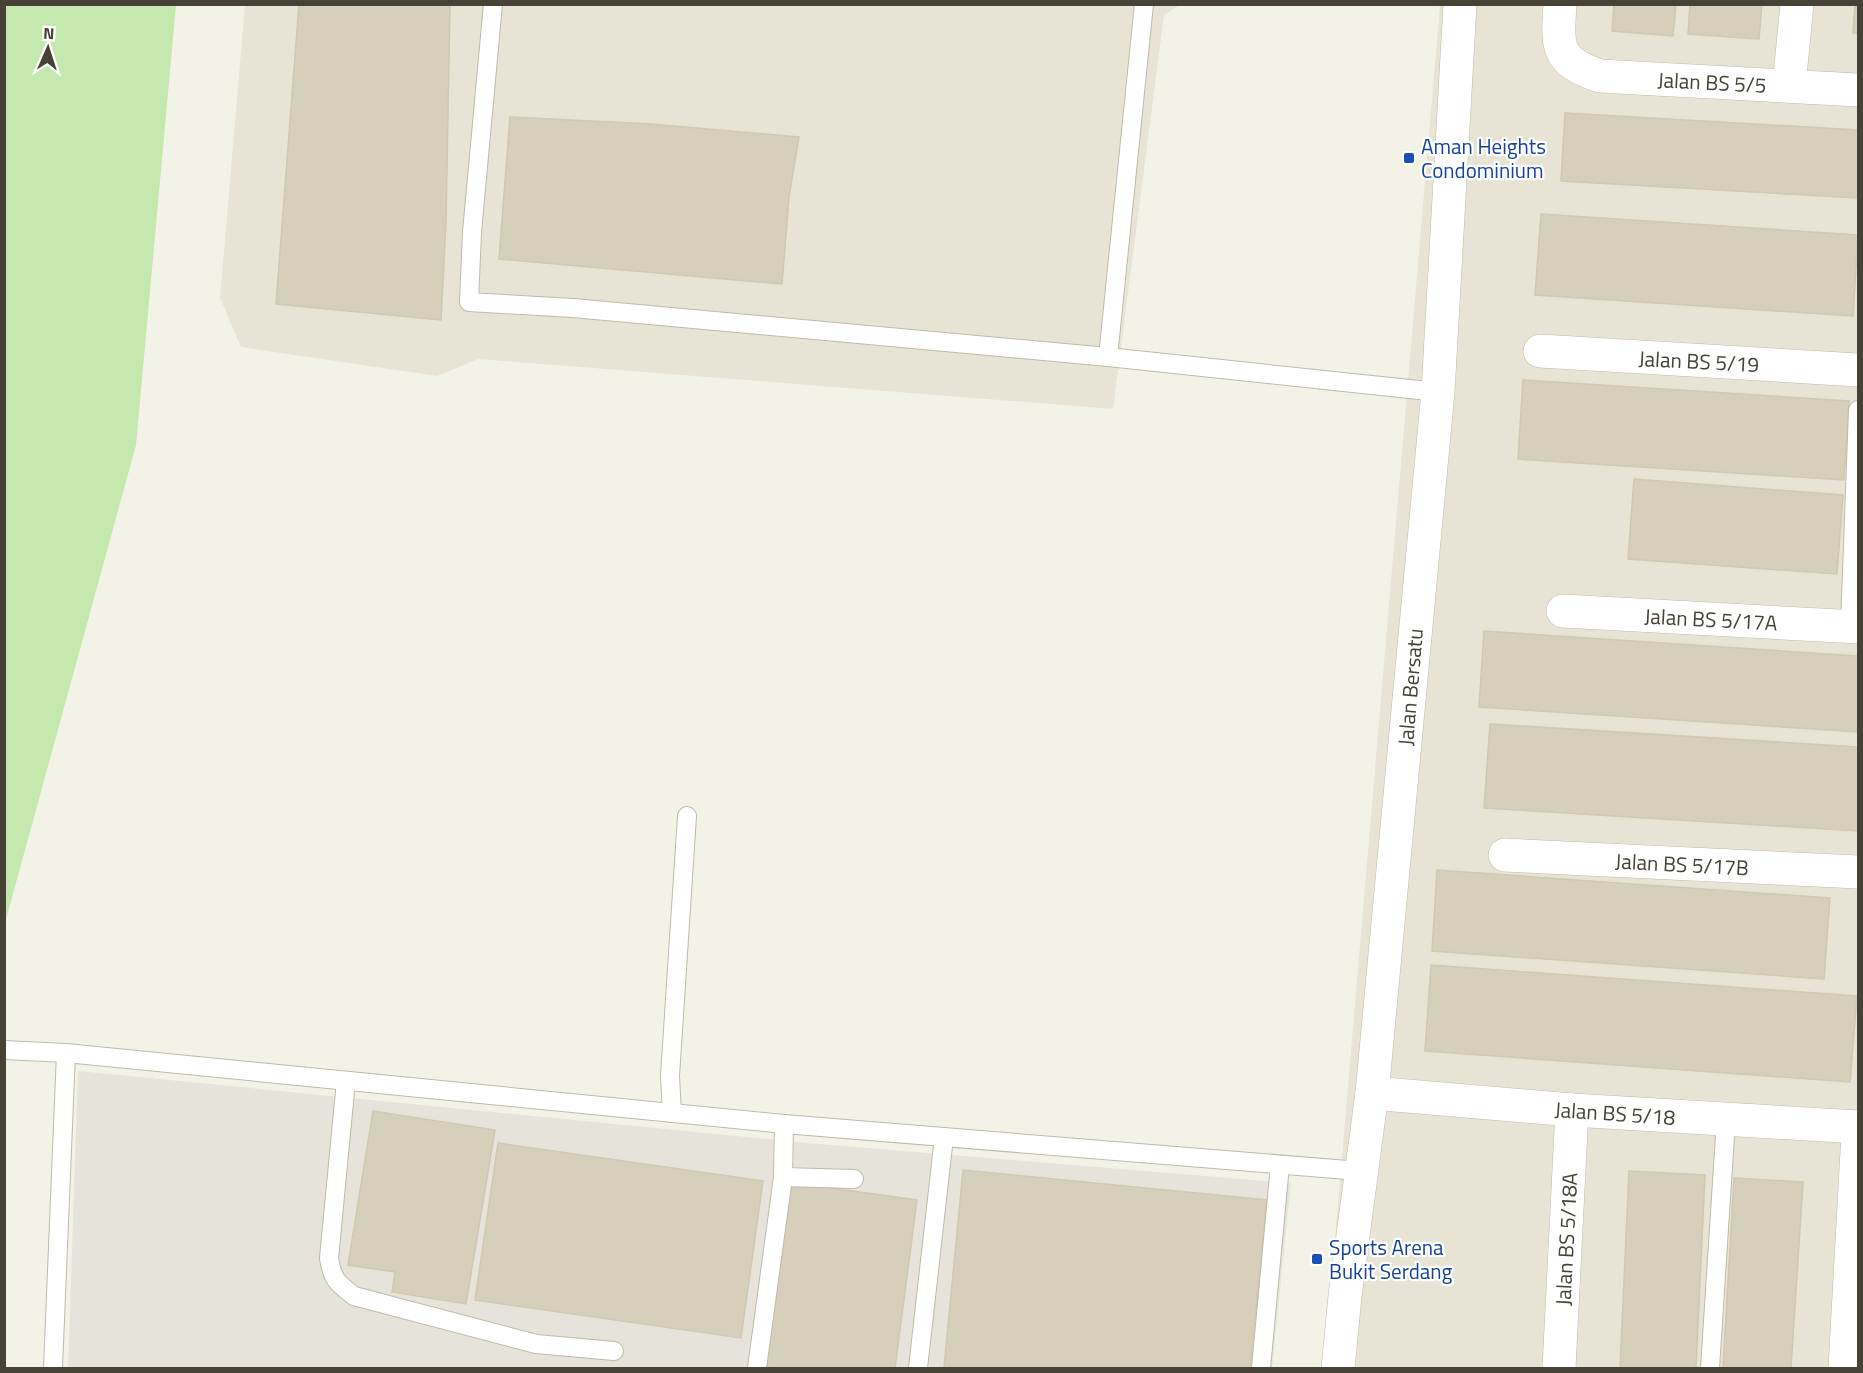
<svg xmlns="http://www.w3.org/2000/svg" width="1863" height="1373" font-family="'Titillium Web',sans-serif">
<rect width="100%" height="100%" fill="#f3f2e7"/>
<g fill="#e7e4d5">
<path d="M 245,5 L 1180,5 L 1164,15 L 1113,409 L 478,359 L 437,376 L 241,347 L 220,298 Z"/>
<path d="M 1440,5 L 1858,5 L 1858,1368 L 1324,1368 Z"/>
</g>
<path fill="#e6e3db" d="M 78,1071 L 807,1143 L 1291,1183 L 1272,1368 L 68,1368 Z"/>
<path fill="#c5e8af" d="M 5,4 L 176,5 L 136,445 L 5,923 Z"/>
<g fill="#d5cfbc" stroke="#d0c8af" stroke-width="1.5">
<path d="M 299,4 L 450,5 L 446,223 L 441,320 L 276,304 Z"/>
<path d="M 1614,4 L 1676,4 L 1673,36 L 1612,31 Z"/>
<path d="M 1690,4 L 1762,4 L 1759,39 L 1688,34 Z"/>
<path d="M 1855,4 L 1858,4 L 1858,33 L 1853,33 Z"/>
<path d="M 1565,113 L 1858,130 L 1858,198 L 1561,181 Z"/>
<path d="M 510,117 L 651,124 L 799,137 L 789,197 L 782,284 L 499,259 Z"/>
<path d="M 1541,214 L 1858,235 L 1853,316 L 1535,295 Z"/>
<path d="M 1523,380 L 1849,401 L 1844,480 L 1518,459 Z"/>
<path d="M 1634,479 L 1843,495 L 1837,574 L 1628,559 Z"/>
<path d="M 1484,631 L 1858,656 L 1858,732 L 1479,707 Z"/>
<path d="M 1490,724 L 1858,747 L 1858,831 L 1484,808 Z"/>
<path d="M 1437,870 L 1830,898 L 1824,979 L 1432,951 Z"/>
<path d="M 1431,965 L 1857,996 L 1850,1082 L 1425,1051 Z"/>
<path d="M 373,1111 L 495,1130 L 466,1304 L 392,1292 L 395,1272 L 348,1265 Z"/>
<path d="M 498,1143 L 763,1181 L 741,1338 L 475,1300 Z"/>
<path d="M 963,1170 L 1267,1200 L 1250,1368 L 944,1368 Z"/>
<path d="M 1629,1171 L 1705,1175 L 1696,1368 L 1620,1368 Z"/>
<path d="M 1734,1178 L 1803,1182 L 1791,1368 L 1723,1368 Z"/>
<path d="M 788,1182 L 917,1200 L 895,1368 L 762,1368 Z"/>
</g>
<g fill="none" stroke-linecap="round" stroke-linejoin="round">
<defs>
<g id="service">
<path d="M 493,4 L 472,232 L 469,302 L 573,308 L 1108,357 L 1438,392"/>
<path d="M 1108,357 L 1144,4"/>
<path d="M 1850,626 L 1858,410"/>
<path d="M 4,1050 L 66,1053 L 784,1124 L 1360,1171"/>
<path d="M 346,1081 L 329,1258 C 332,1279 337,1283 354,1296 L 536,1344 L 614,1351"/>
<path d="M 672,1113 L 670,1076 L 687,816"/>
<path d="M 783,1177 L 854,1179"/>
<path d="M 53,1368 L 66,1053"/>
<path d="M 757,1368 L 783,1177 L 784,1124"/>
<path d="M 918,1368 L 944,1137"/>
<path d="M 1261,1368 L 1280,1165"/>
<path d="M 1710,1368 L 1726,1120"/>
</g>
<g id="minor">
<path d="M 1560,4 C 1557,48 1556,61 1600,76 L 1858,90"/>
<path d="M 1789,86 L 1797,4"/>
<path d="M 1540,351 L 1858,370"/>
<path d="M 1563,611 L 1858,627"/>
<path d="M 1505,855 L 1858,872"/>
<path d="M 1372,1093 L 1572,1110 L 1858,1127"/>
<path d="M 1338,1368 L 1345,1296 L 1372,1093 L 1438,392 L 1460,4"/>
<path d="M 1559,1368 L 1572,1110"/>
<path d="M 1845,1368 L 1858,1133"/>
</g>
</defs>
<use href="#service" stroke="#bfbba9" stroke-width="20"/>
<use href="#minor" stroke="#bfbba9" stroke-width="34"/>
<use href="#service" stroke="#fff" stroke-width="18"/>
<use href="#minor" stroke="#fff" stroke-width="33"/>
</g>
<g fill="#1a4fb4" stroke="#fff" stroke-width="2">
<rect x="1403" y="152" width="12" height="12" rx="3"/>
<rect x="1311" y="1253" width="12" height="12" rx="3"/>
</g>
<g text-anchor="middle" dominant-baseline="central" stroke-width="4.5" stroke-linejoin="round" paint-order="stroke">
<g font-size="21" fill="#464236" stroke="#fff">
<text transform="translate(1712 82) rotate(3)">Jalan BS 5/5</text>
<text transform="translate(1699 361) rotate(3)">Jalan BS 5/19</text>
<text transform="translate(1711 619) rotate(3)">Jalan BS 5/17A</text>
<text transform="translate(1410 687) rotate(-85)">Jalan Bersatu</text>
<text transform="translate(1682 864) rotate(3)">Jalan BS 5/17B</text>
<text transform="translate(1615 1113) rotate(4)">Jalan BS 5/18</text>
<text transform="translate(1566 1239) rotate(-87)">Jalan BS 5/18A</text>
</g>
<g font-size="21" fill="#164399" stroke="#fff" text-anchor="start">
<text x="1421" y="146">Aman Heights<tspan x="1421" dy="24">Condominium</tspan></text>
<text x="1329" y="1247">Sports Arena<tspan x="1329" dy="24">Bukit Serdang</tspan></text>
</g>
</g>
<rect width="1863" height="1373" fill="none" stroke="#464236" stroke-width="12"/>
<g transform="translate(48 48) rotate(3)" stroke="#ffffff" stroke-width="4.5" paint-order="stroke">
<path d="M0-4.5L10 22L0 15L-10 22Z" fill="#464236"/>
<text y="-9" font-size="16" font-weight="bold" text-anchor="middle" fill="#464236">N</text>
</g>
</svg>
